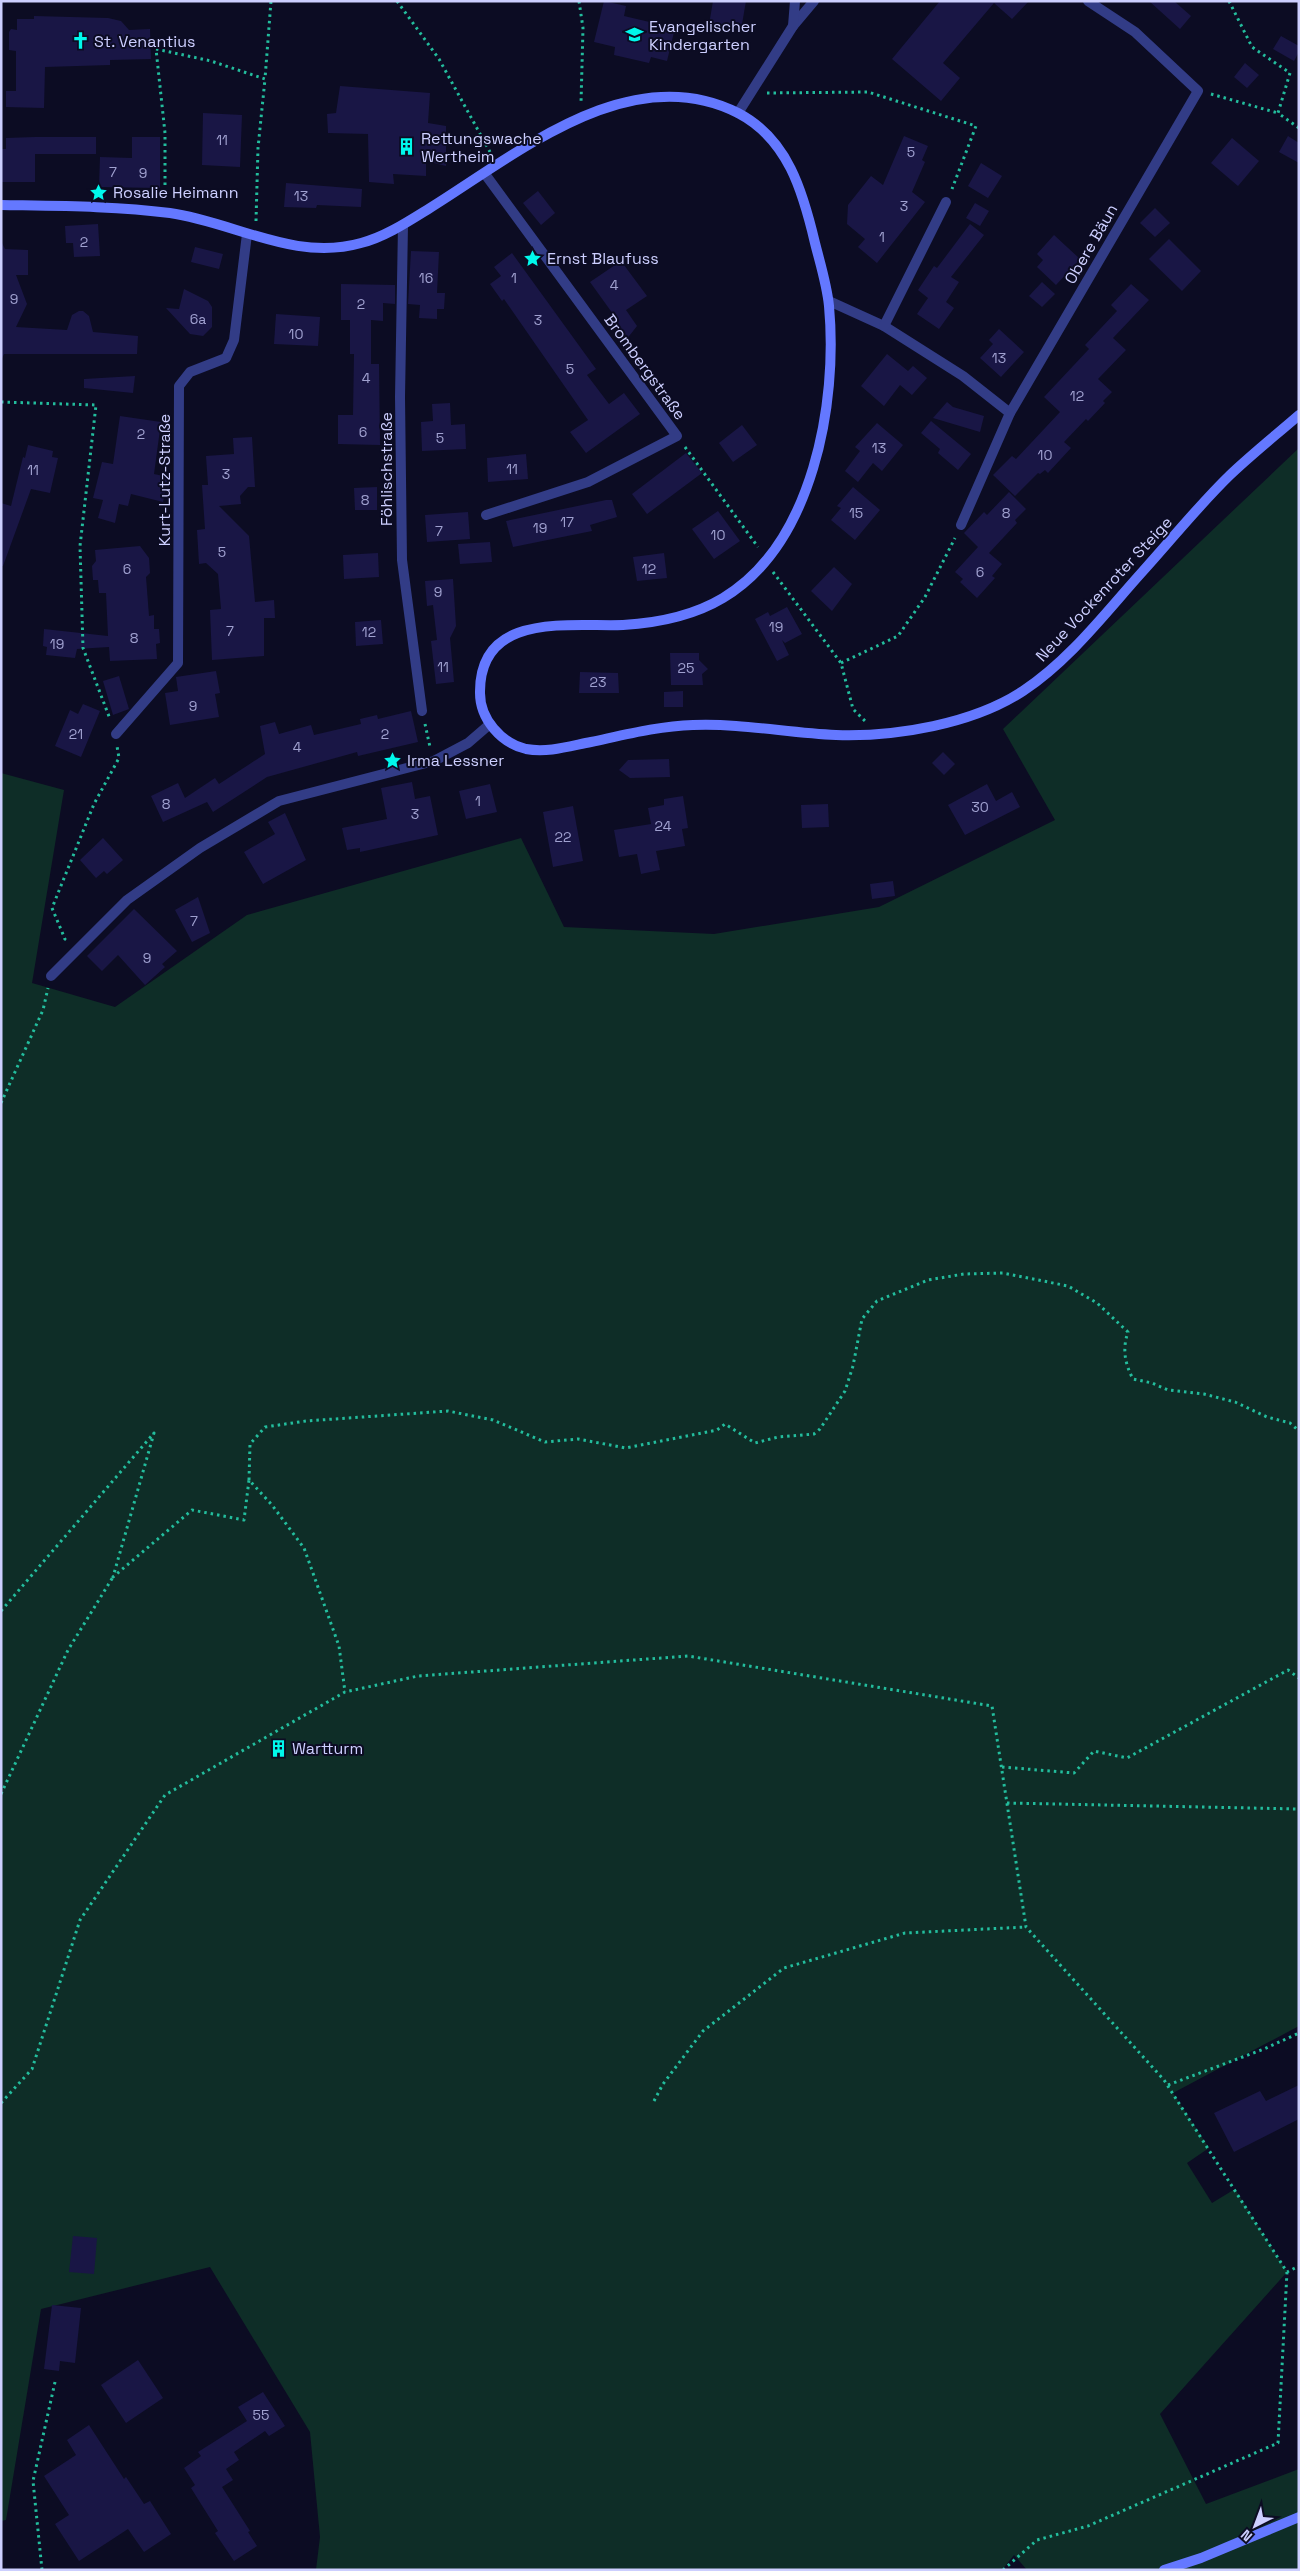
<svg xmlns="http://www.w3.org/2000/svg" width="1300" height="2571" font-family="'Space Grotesk',sans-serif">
<rect width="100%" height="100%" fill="#0c0c23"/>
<path fill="#0e2d27" d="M 1299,448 L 1299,2026 L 1173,2093 L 1209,2148 L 1187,2163 L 1212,2203 L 1235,2189 L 1287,2272 L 1160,2414 L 1206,2504 L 1299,2469 L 1299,2570 L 1027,2570 L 1014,2555 L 1002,2570 L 316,2570 L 320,2537 L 310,2432 L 210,2267 L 41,2309 L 6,2520 L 1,2521 L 1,773 L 64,790 L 32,983 L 115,1007 L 247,915 L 521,838 L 564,927 L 714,934 L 879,907 L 1055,820 L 1003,729 Z"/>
<g fill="#191645">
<path d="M 604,1 L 626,6 L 624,16 L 675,28 L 667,61 L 651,57 L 649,63 L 614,55 L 615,47 L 594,42 Z"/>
<path d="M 713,1 L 746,1 L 741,30 L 709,25 Z"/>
<path d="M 940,1 L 1029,1 L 1012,19 L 994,3 L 943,63 L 960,78 L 941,101 L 892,59 Z"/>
<path d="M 1149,1 L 1174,1 L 1191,16 L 1180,29 Z"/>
<path d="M 34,16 L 108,18 L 121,21 L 129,30 L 150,29 L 151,59 L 110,60 L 110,65 L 45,67 L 44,108 L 6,107 L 6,91 L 16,91 L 16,51 L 9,50 L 9,32 L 11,29 L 17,30 L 17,19 L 34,19 Z"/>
<path d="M 1281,36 L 1299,46 L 1299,52 L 1294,61 L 1273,49 Z"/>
<path d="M 1245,63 L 1259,75 L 1247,88 L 1234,77 Z"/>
<path d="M 340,86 L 430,93 L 428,123 L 446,126 L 446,166 L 426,161 L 426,176 L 393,174 L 394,184 L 369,182 L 368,134 L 328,133 L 327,114 L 336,113 Z"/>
<path d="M 203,113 L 242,115 L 240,167 L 202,165 Z"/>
<path d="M 904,136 L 928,146 L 922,160 L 925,162 L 912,192 L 925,202 L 877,263 L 858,247 L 865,239 L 847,224 L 848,205 L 871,176 L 883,185 Z"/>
<path d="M 1288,136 L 1299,143 L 1299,163 L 1279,152 Z"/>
<path d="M 35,137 L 96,137 L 96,154 L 35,154 L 35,182 L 1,182 L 1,149 L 6,149 L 6,138 Z"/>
<path d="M 132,137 L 160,137 L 160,188 L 99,187 L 100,157 L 132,158 Z"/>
<path d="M 1232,138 L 1259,161 L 1238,186 L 1211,163 Z"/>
<path d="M 981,163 L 1002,176 L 988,198 L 968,186 Z"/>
<path d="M 286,183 L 362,189 L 361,207 L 317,205 L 316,208 L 284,207 Z"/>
<path d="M 538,191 L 555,213 L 541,225 L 523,203 Z"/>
<path d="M 975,203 L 989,211 L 980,226 L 966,218 Z"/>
<path d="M 1155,208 L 1170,223 L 1155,237 L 1140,223 Z"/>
<path d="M 98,224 L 100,256 L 74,257 L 73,243 L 66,243 L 65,226 Z"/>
<path d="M 970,224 L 984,235 L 951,277 L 959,282 L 946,302 L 954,308 L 939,329 L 917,314 L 928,298 L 918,290 L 934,266 L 937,268 Z"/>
<path d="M 1054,235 L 1080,259 L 1056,285 L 1037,267 L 1043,260 L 1037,254 Z"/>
<path d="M 1169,239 L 1201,271 L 1182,291 L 1149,259 Z"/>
<path d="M 1,241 L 5,249 L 28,250 L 28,275 L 16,275 L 27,304 L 16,327 L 67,330 L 72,315 L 79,311 L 83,311 L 89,316 L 93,332 L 138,336 L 137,354 L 4,354 L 1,361 Z"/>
<path d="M 195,247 L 223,254 L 219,269 L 191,262 Z"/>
<path d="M 411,251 L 439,252 L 437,293 L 445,293 L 444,309 L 437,309 L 437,319 L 419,318 L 420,305 L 408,304 Z"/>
<path d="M 512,253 L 596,369 L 587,375 L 609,404 L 624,393 L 640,414 L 586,453 L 570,432 L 588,420 L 504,299 L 502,301 L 490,284 L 501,276 L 494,267 Z"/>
<path d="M 621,261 L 647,296 L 626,310 L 637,326 L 626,340 L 610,316 L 613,314 L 590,282 Z"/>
<path d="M 1042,282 L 1055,294 L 1042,307 L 1029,296 Z"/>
<path d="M 341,284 L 395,285 L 395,304 L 383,303 L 383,321 L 371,320 L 371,364 L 379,364 L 380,445 L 338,444 L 338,415 L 353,415 L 354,354 L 350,354 L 350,320 L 341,320 Z"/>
<path d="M 1131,284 L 1149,300 L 1113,338 L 1126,350 L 1098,379 L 1112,392 L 1103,401 L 1105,403 L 1088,421 L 1086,419 L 1064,442 L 1071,448 L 1048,473 L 1045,470 L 1040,474 L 1038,473 L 1015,496 L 993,475 L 1012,456 L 1016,459 L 1060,412 L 1044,397 L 1089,349 L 1085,345 L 1117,311 L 1111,305 Z"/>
<path d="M 184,289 L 208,301 L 212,307 L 212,327 L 203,336 L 190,334 L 166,308 L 179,309 Z"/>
<path d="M 276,314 L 320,317 L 318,346 L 274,344 Z"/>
<path d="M 999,329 L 1024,352 L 1001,377 L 980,358 L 993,344 L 989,340 Z"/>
<path d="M 887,354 L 908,371 L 913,366 L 927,378 L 912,395 L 900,385 L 884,406 L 861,386 Z"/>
<path d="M 135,376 L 133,393 L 84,388 L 84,379 Z"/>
<path d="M 947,402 L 953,407 L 984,416 L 980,432 L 933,418 Z"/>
<path d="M 450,403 L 451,425 L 465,424 L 466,449 L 422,451 L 421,422 L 433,421 L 432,404 Z"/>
<path d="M 120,416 L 161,422 L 154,474 L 168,477 L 163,502 L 131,494 L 128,506 L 119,504 L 115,523 L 98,518 L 103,500 L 93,498 L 102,462 L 113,464 Z"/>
<path d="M 931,421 L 971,454 L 958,470 L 938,453 L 940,449 L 921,433 Z"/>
<path d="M 877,423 L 903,445 L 882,471 L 873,463 L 858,482 L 845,471 L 860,451 L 855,447 Z"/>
<path d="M 742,425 L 757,445 L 733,462 L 719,443 Z"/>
<path d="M 252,437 L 255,487 L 248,487 L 240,496 L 241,504 L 219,506 L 249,536 L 255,602 L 274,600 L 275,618 L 264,618 L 264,656 L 212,660 L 210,610 L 221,609 L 218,574 L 206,563 L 199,564 L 197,530 L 205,529 L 202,485 L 208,485 L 206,456 L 234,454 L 233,438 Z"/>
<path d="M 28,445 L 53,451 L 52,457 L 58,458 L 50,493 L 31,489 L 3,566 L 1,566 L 1,503 L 11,506 L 23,457 L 25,458 Z"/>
<path d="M 686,453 L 702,473 L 647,514 L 632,494 Z"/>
<path d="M 526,454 L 528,479 L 488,482 L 487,458 Z"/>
<path d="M 377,487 L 377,510 L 355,510 L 354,488 Z"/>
<path d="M 853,487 L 880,510 L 855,540 L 831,520 L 841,508 L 837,506 Z"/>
<path d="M 1009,492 L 1026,509 L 1015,520 L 1017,523 L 989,553 L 1002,564 L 992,576 L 995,578 L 977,598 L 960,582 L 963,579 L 955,572 L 978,547 L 964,533 L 984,512 L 987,515 Z"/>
<path d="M 606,500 L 612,500 L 617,517 L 590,525 L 592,531 L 513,547 L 506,521 Z"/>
<path d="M 718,511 L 740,541 L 714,559 L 692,529 Z"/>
<path d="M 468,512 L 470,539 L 427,542 L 425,515 Z"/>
<path d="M 490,542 L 492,562 L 460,564 L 458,544 Z"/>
<path d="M 140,546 L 149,558 L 150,573 L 146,577 L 149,616 L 154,615 L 154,629 L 159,629 L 160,643 L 156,644 L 157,659 L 110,661 L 109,647 L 77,649 L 75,658 L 46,655 L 47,647 L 43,646 L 44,629 L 108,636 L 106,593 L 99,593 L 98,580 L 93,580 L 92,566 L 96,561 L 95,550 Z"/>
<path d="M 378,553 L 379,577 L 344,579 L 343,555 Z"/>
<path d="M 664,553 L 667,578 L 637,581 L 633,557 Z"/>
<path d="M 834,567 L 852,584 L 832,611 L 811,591 Z"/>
<path d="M 453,579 L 456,626 L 450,638 L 454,682 L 436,684 L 431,641 L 437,640 L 433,605 L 427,606 L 425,581 Z"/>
<path d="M 787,607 L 802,634 L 785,643 L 782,640 L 789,655 L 777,661 L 755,619 L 768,612 L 770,616 Z"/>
<path d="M 381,620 L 383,644 L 356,646 L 355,622 Z"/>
<path d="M 670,653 L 699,653 L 699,660 L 708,669 L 702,674 L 703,685 L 671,685 Z"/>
<path d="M 216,671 L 220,693 L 215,694 L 219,717 L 170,725 L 165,693 L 178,691 L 176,677 Z"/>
<path d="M 580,672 L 618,673 L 619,693 L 579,693 Z"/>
<path d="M 119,676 L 129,709 L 113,715 L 103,681 Z"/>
<path d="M 683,691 L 683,707 L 664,707 L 664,692 Z"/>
<path d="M 83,704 L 100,711 L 81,757 L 55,746 L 70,710 L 78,714 Z"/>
<path d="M 411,711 L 418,742 L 358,756 L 357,752 L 267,777 L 213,812 L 207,802 L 163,822 L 151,796 L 178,783 L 185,798 L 215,778 L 219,784 L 265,754 L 260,726 L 275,722 L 279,734 L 311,725 L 314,735 L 361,724 L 360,719 L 377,715 L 378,719 Z"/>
<path d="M 943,752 L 955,764 L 944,775 L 932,763 Z"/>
<path d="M 669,759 L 670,777 L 630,778 L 619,770 L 628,760 Z"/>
<path d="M 412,782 L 415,799 L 430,796 L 438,835 L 360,852 L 360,848 L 347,850 L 342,828 L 387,819 L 381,788 Z"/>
<path d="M 490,784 L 497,812 L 466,819 L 459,791 Z"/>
<path d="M 987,784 L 996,801 L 1012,792 L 1020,807 L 965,835 L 948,805 Z"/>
<path d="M 683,796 L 688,828 L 682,829 L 685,846 L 656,851 L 660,870 L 641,874 L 637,854 L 619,857 L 614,830 L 651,824 L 648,808 L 664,805 L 664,799 Z"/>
<path d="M 828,804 L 829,827 L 802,828 L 801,805 Z"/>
<path d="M 573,806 L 583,861 L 553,867 L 543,812 Z"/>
<path d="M 285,813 L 306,860 L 263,884 L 244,852 L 275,834 L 268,822 Z"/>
<path d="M 103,838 L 123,860 L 107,874 L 104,871 L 96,878 L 80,860 Z"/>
<path d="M 893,881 L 895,896 L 872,899 L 870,884 Z"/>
<path d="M 198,897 L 210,933 L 192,942 L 175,910 Z"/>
<path d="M 134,909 L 177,951 L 162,964 L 165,967 L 145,985 L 118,955 L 102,971 L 87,956 Z"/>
<path d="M 1299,2085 L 1299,2119 L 1234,2152 L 1214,2113 L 1260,2091 L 1266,2101 Z"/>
<path d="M 73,2236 L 97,2238 L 94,2274 L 69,2272 Z"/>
<path d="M 52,2305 L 81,2308 L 75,2363 L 60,2361 L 59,2371 L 44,2369 Z"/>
<path d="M 138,2360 L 163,2398 L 126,2423 L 101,2385 Z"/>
<path d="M 263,2392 L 285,2426 L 269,2436 L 265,2431 L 234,2452 L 239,2460 L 226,2469 L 233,2480 L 222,2487 L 250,2531 L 248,2532 L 257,2546 L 234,2561 L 215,2533 L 218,2531 L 191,2488 L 195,2485 L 184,2468 L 201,2456 L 198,2452 L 247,2421 L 238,2407 Z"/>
<path d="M 89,2425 L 124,2479 L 126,2477 L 144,2504 L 150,2501 L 171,2534 L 144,2552 L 128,2529 L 79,2561 L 55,2524 L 69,2515 L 44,2476 L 76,2455 L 67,2440 Z"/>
</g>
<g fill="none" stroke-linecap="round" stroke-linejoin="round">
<g stroke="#23bd9d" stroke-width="3" stroke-dasharray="2.5 4" stroke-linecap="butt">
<path d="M 397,1 L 439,59 L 490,152"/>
<path d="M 579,1 L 583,28 L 581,103"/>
<path d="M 1229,1 L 1252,47 L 1290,73 L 1278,113 L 1299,128"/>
<path d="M 767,93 L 868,92 L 976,126 L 952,189"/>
<path d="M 1211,94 L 1278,113"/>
<path d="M 165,198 L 165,133 L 156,49 L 211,61 L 265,79 L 271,1"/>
<path d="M 256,221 L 258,148 L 265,79"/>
<path d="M 1,402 L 96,405 L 80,546 L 83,648 L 110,719"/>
<path d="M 685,447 L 758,547"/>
<path d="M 773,572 L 841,663 L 853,709 L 865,721"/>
<path d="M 841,663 L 898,636 L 925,597 L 955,538"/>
<path d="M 425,724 L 430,747"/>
<path d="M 64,940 L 65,939 L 52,908 L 94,804 L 119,758 L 117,746"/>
<path d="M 1,1103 L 43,1010 L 48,988"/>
<path d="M 249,1480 L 250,1444 L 265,1427 L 306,1421 L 448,1411 L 493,1420 L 545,1442 L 578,1439 L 626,1448 L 717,1430 L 725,1424 L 755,1443 L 778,1437 L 814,1434 L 820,1429 L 845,1391 L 853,1366 L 862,1319 L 877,1301 L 928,1280 L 964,1274 L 1003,1273 L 1068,1286 L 1097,1303 L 1128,1332 C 1122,1349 1125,1364 1133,1379 L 1152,1383 L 1168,1390 L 1204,1394 L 1235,1402 L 1267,1417 L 1290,1423 L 1299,1431"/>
<path d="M 1,1611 L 154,1433 L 113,1577 L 192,1510 L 244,1520 L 249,1480 L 272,1505 L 304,1548 L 339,1646 L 345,1692"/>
<path d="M 1002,1767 L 1074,1773 L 1094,1751 L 1127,1758 L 1288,1670 L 1299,1678"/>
<path d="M 1,1794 L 68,1650 L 113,1577"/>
<path d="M 1007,1803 L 1299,1809"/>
<path d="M 1168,2085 L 1264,2049 L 1299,2033"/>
<path d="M 654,2101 L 663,2084 L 703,2031 L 784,1968 L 905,1933 L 1026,1927"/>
<path d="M 1,2103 L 32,2069 L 80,1920 L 165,1795 L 345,1692 L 418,1676 L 688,1656 L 992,1706 L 1026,1927 L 1164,2080 L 1287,2272 L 1299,2266"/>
<path d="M 42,2570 L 33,2481 L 55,2382"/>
<path d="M 1003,2570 L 1037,2540 L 1088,2526 L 1278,2443 L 1287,2272"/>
</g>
<g stroke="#323c86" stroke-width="10">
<path d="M 793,26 L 814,1"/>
<path d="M 738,113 L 793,26 L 795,1"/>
<path d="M 485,174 L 677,436 L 588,482 L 486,515"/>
<path d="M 403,225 L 400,397 L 402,560 L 422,711"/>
<path d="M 829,301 L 884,326 L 963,376 L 1010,413"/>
<path d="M 884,326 L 946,202"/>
<path d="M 961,525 L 1010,413 L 1198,91 L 1135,32 L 1088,1"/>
<path d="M 116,734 L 178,663 L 179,386 L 190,372 L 226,358 L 234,340 L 247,234"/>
<path d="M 51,976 L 127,900 L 200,848 L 279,801 L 434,761 L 468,743 L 490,724"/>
</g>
<g stroke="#6478ff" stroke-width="10">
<path d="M 1,205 C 57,206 115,206 170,213 C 234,222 295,262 361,243 C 385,237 409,221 430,208 C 517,154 630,58 738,113 C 788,139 803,192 815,243 C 820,263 827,285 829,306 C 838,403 813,544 723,598 C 693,616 657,623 623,625 C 570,627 479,611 480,693 C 480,719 501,743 526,749 C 548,753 570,746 591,742 C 624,735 659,726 693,725 C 741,723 788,733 836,735 C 896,737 973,724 1023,691 C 1070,660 1106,612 1143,571 C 1172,539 1199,505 1230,475 C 1252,454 1276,435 1299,415"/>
<path d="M 1164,2570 L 1201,2558 L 1299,2517"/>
</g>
</g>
<defs>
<symbol id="school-bare" viewBox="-9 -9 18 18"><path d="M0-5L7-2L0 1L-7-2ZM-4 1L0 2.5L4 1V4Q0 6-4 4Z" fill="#00f8ec" stroke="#0c0c23" stroke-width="2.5" paint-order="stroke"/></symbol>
<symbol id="church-bare" viewBox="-9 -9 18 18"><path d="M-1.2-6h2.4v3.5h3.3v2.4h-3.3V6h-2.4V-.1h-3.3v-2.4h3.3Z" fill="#00f8ec" stroke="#0c0c23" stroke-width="2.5" paint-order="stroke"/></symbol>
<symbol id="building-bare" viewBox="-9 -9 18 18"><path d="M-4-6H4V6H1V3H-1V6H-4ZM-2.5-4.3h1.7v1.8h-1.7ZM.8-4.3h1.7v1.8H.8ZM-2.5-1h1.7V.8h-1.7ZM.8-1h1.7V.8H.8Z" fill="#00f8ec" stroke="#0c0c23" stroke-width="2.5" paint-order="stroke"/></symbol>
<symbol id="sight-bare" viewBox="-9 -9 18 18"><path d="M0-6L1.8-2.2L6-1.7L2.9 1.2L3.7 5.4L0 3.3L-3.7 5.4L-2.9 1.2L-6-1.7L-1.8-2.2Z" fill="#00f8ec" stroke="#0c0c23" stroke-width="2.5" paint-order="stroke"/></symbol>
</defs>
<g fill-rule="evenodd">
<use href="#school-bare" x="622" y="22" width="25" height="25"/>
<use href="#church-bare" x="68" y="28" width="25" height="25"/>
<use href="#building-bare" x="394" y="134" width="25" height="25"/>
<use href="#sight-bare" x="86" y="180" width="25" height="25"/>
<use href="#sight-bare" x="520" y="246" width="25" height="25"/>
<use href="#sight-bare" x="380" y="748" width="25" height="25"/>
<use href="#building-bare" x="266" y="1736" width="25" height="25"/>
</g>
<g text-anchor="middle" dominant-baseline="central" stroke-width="4" stroke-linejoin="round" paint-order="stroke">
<g font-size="14" fill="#a0a1d0">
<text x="222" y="140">11</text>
<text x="911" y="152">5</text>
<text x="113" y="172">7</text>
<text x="143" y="173">9</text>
<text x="301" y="196">13</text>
<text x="904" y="206">3</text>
<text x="882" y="237">1</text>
<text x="84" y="242">2</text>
<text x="426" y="278">16</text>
<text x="514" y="278">1</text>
<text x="614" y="285">4</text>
<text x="14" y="299">9</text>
<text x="361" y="304">2</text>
<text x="198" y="319">6a</text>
<text x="538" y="320">3</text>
<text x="296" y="334">10</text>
<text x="999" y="358">13</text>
<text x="570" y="369">5</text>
<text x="366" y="378">4</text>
<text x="1077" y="396">12</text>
<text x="363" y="432">6</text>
<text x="141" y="434">2</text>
<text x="440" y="438">5</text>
<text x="879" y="448">13</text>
<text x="1045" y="455">10</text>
<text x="512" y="469">11</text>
<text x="33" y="470">11</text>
<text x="226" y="474">3</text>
<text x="365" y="500">8</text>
<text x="856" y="513">15</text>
<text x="1006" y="513">8</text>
<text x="567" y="522">17</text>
<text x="540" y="528">19</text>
<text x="439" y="531">7</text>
<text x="718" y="535">10</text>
<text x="222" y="552">5</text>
<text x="127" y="569">6</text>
<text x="649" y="569">12</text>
<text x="980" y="572">6</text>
<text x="438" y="592">9</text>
<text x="776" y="627">19</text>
<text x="230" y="631">7</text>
<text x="369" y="632">12</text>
<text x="134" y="638">8</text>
<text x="57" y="644">19</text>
<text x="443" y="667">11</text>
<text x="686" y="668">25</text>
<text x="598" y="682">23</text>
<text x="193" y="706">9</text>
<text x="76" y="734">21</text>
<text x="385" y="734">2</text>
<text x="297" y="747">4</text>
<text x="478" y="801">1</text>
<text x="166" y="804">8</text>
<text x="980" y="807">30</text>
<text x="415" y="814">3</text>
<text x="663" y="826">24</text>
<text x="563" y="837">22</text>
<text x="194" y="921">7</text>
<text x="147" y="958">9</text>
<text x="261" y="2415">55</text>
</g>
<g font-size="16" fill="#cdcfff" stroke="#0c0c23" text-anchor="start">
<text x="649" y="26">Evangelischer<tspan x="649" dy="18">Kindergarten</tspan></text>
<text x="94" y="41">St. Venantius</text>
<text x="421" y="138">Rettungswache<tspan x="421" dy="18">Wertheim</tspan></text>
<text x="113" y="192">Rosalie Heimann</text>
<text x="547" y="258">Ernst Blaufuss</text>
<text x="407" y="760">Irma Lessner</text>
<text x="292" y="1748">Wartturm</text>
</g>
<g font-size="16" fill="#cdcfff" stroke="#0c0c23">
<text transform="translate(1091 244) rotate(-60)">Obere Bäun</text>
<text transform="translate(645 367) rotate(54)">Brombergstraße</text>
<text transform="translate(386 469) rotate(-90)">Föhlischstraße</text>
<text transform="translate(164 480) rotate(-90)">Kurt-Lutz-Straße</text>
<text transform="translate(1104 589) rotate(-47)">Neue Vockenroter Steige</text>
</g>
</g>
<rect width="1300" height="2571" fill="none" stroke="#cdcfff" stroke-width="5"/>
<g transform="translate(1255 2526) rotate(222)" stroke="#0c0c23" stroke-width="4" paint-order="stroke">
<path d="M0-4L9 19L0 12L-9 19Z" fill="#cdcfff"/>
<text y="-8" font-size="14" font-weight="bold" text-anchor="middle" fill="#cdcfff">N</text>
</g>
</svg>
